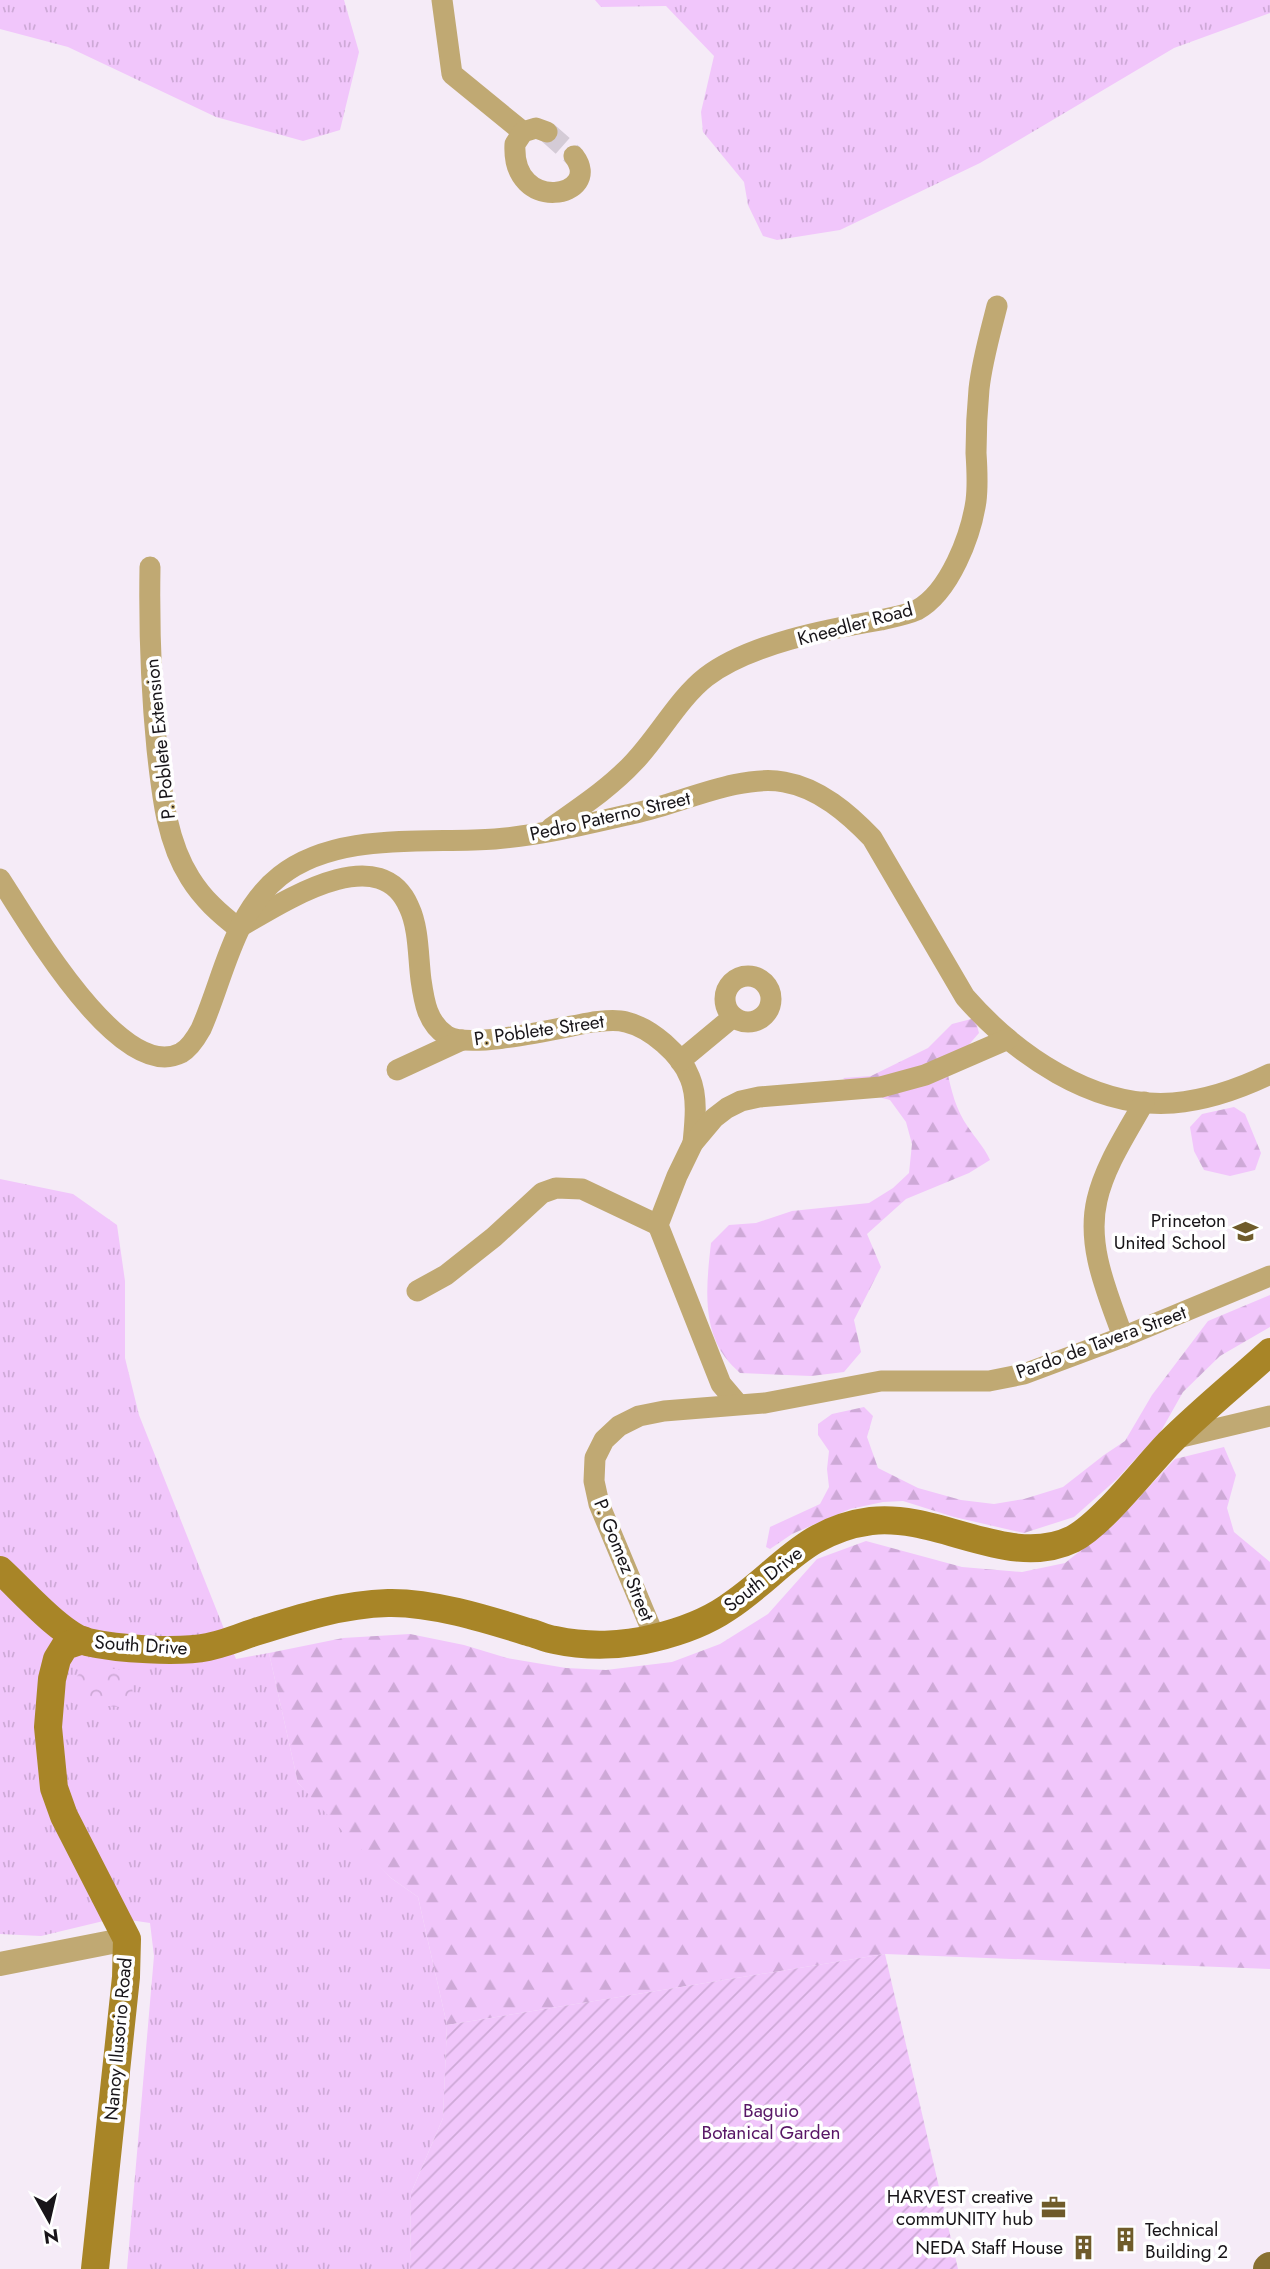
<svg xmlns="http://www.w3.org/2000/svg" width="1270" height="2269" font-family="Jost,sans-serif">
<defs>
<pattern id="grass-tufts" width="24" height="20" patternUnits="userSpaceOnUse" patternTransform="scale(1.75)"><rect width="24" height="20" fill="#f1c6fb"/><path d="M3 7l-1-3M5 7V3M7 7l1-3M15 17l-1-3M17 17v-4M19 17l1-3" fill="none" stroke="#cea9d7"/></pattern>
<pattern id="forest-firs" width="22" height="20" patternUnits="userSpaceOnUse" patternTransform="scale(1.75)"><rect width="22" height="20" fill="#f1c6fb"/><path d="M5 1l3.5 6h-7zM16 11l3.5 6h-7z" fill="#cea9d7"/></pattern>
<pattern id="park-crowns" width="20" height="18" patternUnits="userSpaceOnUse" patternTransform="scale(1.75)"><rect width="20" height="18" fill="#f1c6fb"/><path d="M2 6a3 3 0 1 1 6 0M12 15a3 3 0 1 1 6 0" fill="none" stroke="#cea9d7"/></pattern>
<pattern id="garden-furrows" width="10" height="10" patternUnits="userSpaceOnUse" patternTransform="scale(1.75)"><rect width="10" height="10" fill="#f1c6fb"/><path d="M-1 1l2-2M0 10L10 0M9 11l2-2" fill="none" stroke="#cea9d7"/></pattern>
</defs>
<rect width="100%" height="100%" fill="#f5ebf7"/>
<g fill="url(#grass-tufts)">
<path d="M 0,0 L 344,0 L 359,52 L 340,130 L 303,141 L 216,117 L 68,47 L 0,29 Z"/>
<path d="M 595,0 L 1270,0 L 1270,13 L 1174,48 L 980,163 L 840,230 L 777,240 L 763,236 L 748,205 L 744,182 L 703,132 L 701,112 L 714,56 L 666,6 L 601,7 Z"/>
<path d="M 0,1179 L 73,1194 L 117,1225 L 125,1281 L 125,1358 L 139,1415 L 236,1659 L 269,1653 L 298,1783 L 391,1878 L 418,1897 L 447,2025 L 443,2118 L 411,2193 L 410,2269 L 127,2269 L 154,1956 L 150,1923 L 116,1918 L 41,1936 L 0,1934 Z"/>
</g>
<g fill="url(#forest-firs)">
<path d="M 975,1018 L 979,1033 L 947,1070 C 951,1090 956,1110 968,1127 C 976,1139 984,1147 990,1160 L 969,1173 L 906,1199 L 867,1234 L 881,1267 L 854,1320 L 861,1352 L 844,1372 L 811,1376 L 740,1373 C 735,1368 729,1363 725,1357 C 701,1325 707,1280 711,1243 L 729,1225 L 756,1223 L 792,1211 L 869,1203 L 893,1188 L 909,1173 L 912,1144 L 906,1122 L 890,1100 L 860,1092 L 843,1078 L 871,1076 L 928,1048 L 952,1024 Z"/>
<path d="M 1234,1107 L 1245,1114 L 1261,1153 L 1255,1170 L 1230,1176 L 1204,1170 L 1194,1151 L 1190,1127 L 1202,1114 Z"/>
<path d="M 1270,1295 L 1270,1327 L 1220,1356 L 1183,1392 L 1161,1431 L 1117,1479 L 1074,1517 L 1024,1533 L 954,1517 L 903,1501 L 883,1502 L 850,1509 L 792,1534 L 770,1549 L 766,1547 L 770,1527 L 820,1504 L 829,1487 L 827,1469 L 829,1451 L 818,1435 L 818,1424 L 832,1414 L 864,1407 L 873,1416 L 867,1437 L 878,1468 L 918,1488 L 961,1500 L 994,1504 L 1024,1499 L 1063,1487 L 1104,1455 L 1125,1441 L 1152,1395 L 1208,1321 Z"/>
<path d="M 1224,1447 L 1236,1475 L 1227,1508 L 1234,1532 L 1270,1562 L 1270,1969 L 885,1954 L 447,2025 L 418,1897 L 391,1878 L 347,1836 L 298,1783 L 269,1653 L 343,1638 L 410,1634 L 464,1645 L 507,1658 L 566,1668 L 606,1670 L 672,1662 L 720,1644 L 768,1614 L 817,1559 L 866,1541 L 962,1567 L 1022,1572 L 1065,1563 L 1115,1523 L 1175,1459 Z"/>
</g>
<path fill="url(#park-crowns)" d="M 98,1667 L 133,1671 L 132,1708 L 72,1703 C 75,1680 72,1670 98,1667 Z"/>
<path fill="url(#garden-furrows)" d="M 885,1954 L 958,2269 L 410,2269 L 411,2193 L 443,2118 L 447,2025 Z"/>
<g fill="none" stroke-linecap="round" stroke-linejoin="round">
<path stroke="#d4cbd6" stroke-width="21" stroke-dasharray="21 10" stroke-linecap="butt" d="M 547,132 L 574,156"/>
<g stroke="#c0a973" stroke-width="21">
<path d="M 442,0 L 452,74 L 523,132"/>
<path d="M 547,132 L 536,128 L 523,132 L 515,144 C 511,216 605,197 574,156"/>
<path d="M 150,567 C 149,628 151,688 157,749 C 162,793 166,840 190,878 C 203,899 219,913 238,928 C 280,904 379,837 409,907 C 419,928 418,957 421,980 C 424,1001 427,1023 447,1036 C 470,1050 563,1027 593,1022 C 604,1021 615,1019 626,1022 C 651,1028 681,1054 690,1078 C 698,1097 695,1123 693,1143"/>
<path d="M 551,828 C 579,808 610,788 634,762 C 658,737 679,698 706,677 C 749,644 828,629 881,620 C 893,617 906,615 917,610 C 950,592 971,535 976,501 C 978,485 977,468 976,453 C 976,432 977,410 979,389 C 982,361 990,334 997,306"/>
<path d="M 0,879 C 27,920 120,1084 181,1053 C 190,1048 196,1038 201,1029 C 224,977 233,913 280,876 C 337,831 426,844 495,839 C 544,835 592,823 640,812 C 683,802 742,774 784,782 C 819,788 848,813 872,838 L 965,997 C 1015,1054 1093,1109 1173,1103 C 1207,1100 1239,1089 1270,1074"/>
<circle cx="748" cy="999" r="23"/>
<path d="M 680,1061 L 733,1017"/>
<path d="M 397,1070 L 462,1040"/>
<path d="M 417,1291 L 446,1275 L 494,1237 L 542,1193 L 556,1188 L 582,1189 L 658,1225"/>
<path d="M 1123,1337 C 1108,1294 1086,1247 1097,1200 C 1105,1165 1127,1133 1144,1102"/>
<path d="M 738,1404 L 721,1384 L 658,1225 L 677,1176 L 693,1143 L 714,1118 L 727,1108 L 741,1101 L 759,1097 L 881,1087 L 925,1075 L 1008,1039"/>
<path d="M 1173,1439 L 1270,1416"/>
<path d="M 655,1638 L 599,1504 L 594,1481 L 595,1458 L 604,1440 L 619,1426 L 639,1416 L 664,1411 L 765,1403 L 881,1381 L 989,1381 L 1024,1374 L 1123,1337 L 1270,1276"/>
</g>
<path stroke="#c0a973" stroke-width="24" d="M 0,1964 L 127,1939"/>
<g stroke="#a88527" stroke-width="28">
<path d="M 0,1570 C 22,1590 61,1635 87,1642 C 118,1649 178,1653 208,1647 C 222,1644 236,1639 249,1634 C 293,1620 341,1604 388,1603 C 432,1602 486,1619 528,1632 C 537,1634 546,1639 555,1640 C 587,1647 623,1646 654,1638 C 679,1632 705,1623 727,1608 C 779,1574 803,1530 871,1521 C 939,1513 1010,1570 1073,1539 C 1102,1524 1145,1468 1169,1443 C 1201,1411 1237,1382 1270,1352"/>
<path d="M 83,1640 L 65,1646 L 57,1659 L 52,1679 L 48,1727 L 54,1788 L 64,1816 L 127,1939 L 126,1977 L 95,2269"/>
</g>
<path stroke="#887031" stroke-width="32" d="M 1269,2269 L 1270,2268"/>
</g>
<defs>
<symbol id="school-bare" viewBox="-9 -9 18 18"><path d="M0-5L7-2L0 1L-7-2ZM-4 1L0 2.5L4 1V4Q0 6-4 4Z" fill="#6f5b2a" stroke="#fff" stroke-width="2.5" paint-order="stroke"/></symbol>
<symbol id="office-bare" viewBox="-9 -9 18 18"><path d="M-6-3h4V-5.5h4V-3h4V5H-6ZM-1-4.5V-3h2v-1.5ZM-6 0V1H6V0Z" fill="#6f5b2a" stroke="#fff" stroke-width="2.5" paint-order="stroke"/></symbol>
<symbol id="building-bare" viewBox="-9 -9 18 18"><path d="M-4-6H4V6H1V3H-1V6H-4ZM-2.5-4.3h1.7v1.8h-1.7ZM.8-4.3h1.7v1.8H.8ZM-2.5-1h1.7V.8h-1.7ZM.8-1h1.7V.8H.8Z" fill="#6f5b2a" stroke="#fff" stroke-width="2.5" paint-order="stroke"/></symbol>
</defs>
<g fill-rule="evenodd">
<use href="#school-bare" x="1228" y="1214" width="35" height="35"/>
<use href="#office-bare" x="1036" y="2190" width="35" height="35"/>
<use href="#building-bare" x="1108" y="2222" width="35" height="35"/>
<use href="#building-bare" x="1066" y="2230" width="35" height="35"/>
</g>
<g text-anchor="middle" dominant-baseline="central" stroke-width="7" stroke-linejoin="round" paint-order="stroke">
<g font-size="19" fill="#181519" stroke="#fff">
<text transform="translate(855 624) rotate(-15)">Kneedler Road</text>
<text transform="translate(160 739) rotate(-96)">P. Poblete Extension</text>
<text transform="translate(610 816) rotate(-13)">Pedro Paterno Street</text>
<text transform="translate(539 1030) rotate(-8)">P. Poblete Street</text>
<text transform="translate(1101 1342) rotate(-20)">Pardo de Tavera Street</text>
<text transform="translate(624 1560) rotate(68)">P. Gomez Street</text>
<text transform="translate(763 1579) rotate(-38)">South Drive</text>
<text transform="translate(141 1645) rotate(4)">South Drive</text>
<text transform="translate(118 2039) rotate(-85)">Nanoy Ilusorio Road</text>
</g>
<g font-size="19" fill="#181519" stroke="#fff" text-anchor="end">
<text x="1226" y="1220">Princeton<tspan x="1226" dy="22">United School</tspan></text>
<text x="1033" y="2196">HARVEST creative<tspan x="1033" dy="22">commUNITY hub</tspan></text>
<text x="1145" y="2229" text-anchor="start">Technical<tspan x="1145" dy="22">Building 2</tspan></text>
<text x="1063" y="2247">NEDA Staff House</text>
</g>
<g font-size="19" fill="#581666" stroke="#fff">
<text x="771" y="2110">Baguio<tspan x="771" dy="22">Botanical Garden</tspan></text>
</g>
</g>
<g transform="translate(49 2220) rotate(172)" stroke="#ffffff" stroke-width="5" paint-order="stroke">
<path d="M0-5L12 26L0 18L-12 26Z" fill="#181519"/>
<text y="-10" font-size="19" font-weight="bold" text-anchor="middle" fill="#181519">N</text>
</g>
</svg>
